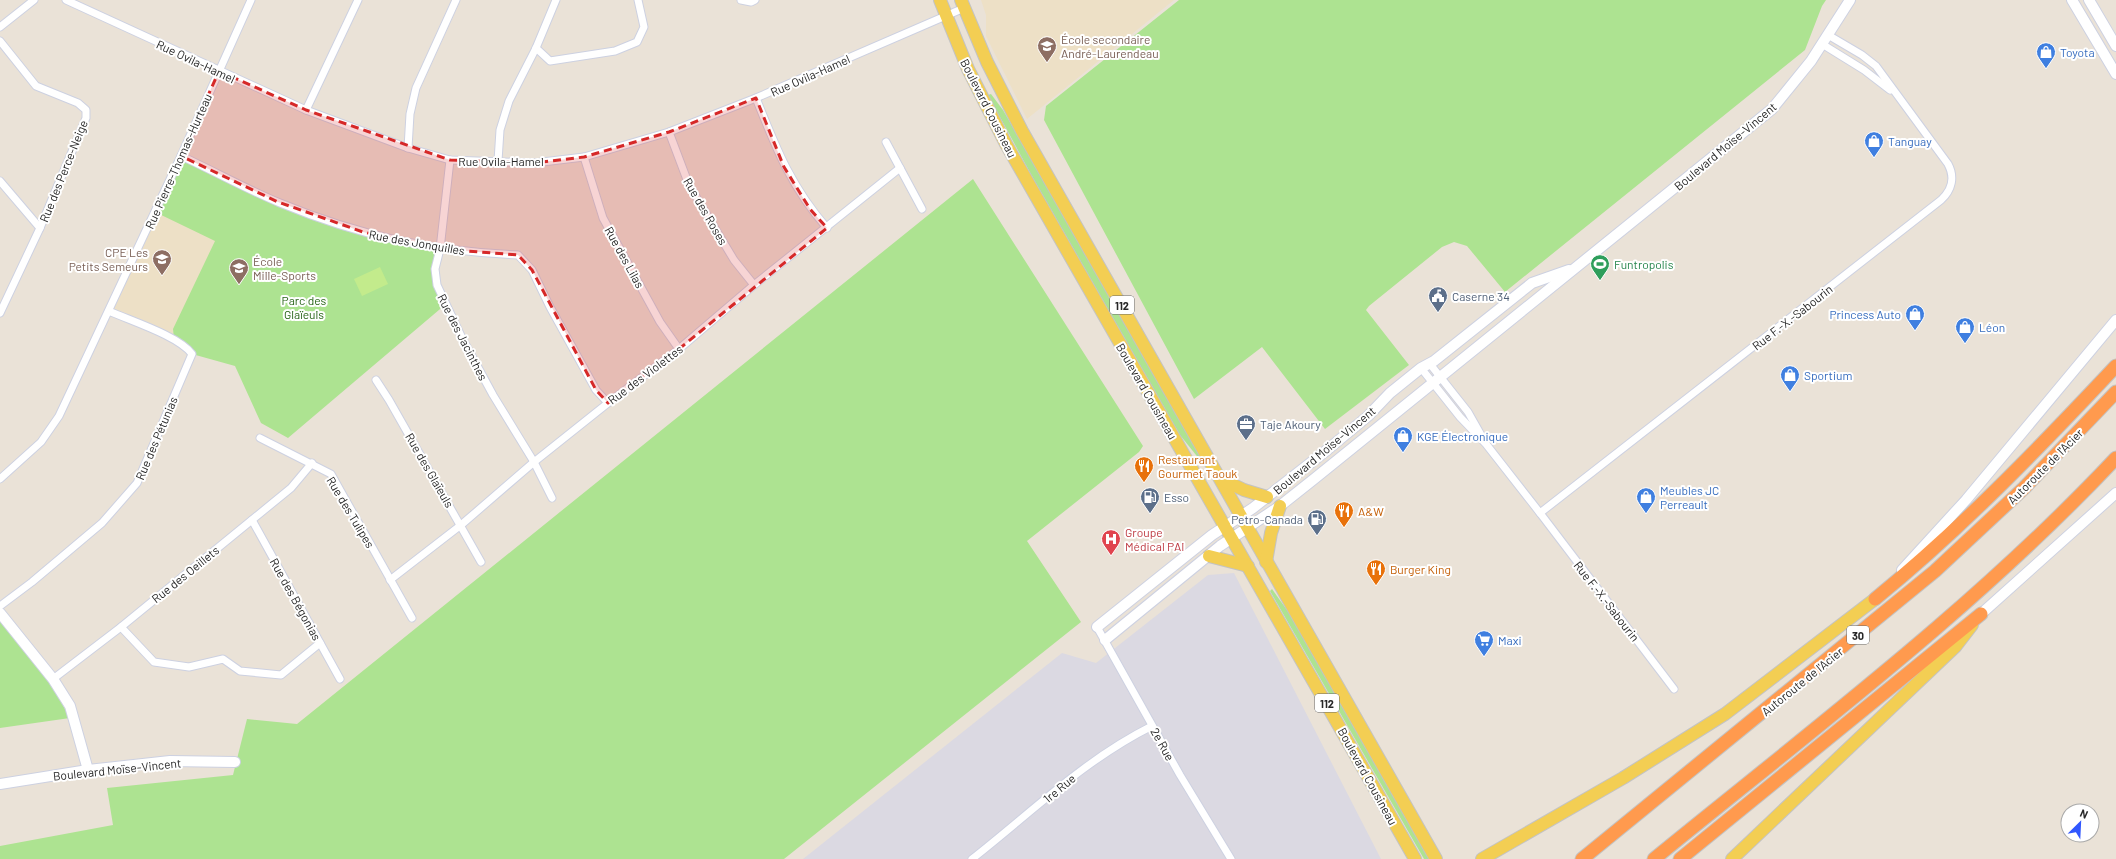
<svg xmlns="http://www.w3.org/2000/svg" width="2116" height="859" font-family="Barlow,sans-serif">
<rect width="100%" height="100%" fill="#eae2d7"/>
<path fill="#dbd9e2" d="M 1234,573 L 1381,859 L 803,859 L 1062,653 L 1096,663 L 1208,575 Z"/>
<g fill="#ede0c6">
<path d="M 981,0 L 1174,0 L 1027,119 L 986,36 L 986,15 Z"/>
<path d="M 282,207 L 173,330 L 174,339 L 109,311 L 155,212 L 160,214 Z"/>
</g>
<g fill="#ade391">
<path d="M 1179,0 L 1826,0 L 1822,6 L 1805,50 L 1505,292 L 1467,246 L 1454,242 L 1442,247 L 1369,306 L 1366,310 L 1409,365 L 1325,429 L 1262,347 L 1194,399 L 1044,120 L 1046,106 Z"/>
<path d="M 991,94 L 1003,110 L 1202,459 L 1200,460 L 1180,435 L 1033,178 L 988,95 Z"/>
<path d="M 181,156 L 318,217 L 440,249 L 435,269 L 446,304 L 288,438 L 261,423 L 235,366 L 192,354 L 174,339 L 173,329 L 215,241 L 155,212 Z"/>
<path d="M 973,179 L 1143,446 L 1139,452 L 1027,541 L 1081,622 L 784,859 L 0,859 L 0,846 L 113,825 L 107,788 L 233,775 L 247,719 L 297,724 Z"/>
<path d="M 1272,589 L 1294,620 L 1429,859 L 1424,859 L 1270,591 Z"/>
<path d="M 0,621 L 50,682 L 70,718 L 0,728 Z"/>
</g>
<path fill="#c3eb8c" d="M 380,267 L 388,284 L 362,296 L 354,279 Z"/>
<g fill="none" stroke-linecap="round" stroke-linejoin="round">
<defs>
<g id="street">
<path d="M 66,0 L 306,110 L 408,148 L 450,160 L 534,163 L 584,157 L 669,132 L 756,98 L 964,8"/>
<path d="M 741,0 L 751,2 L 755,0"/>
<path d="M 0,27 L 34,0"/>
<path d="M 0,41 L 36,86 L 78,103 L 86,110 L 86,118 L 40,228 L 0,313"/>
<path d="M 1822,44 L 1864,70 L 1890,90"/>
<path d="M 536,48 L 550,61 L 615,51 L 637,42 L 644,27 L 638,0"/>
<path d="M 756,98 C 776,148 791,187 827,228"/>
<path d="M 306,110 L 358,0"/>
<path d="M 669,132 L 689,185 L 734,260 L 754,285"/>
<path d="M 886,142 L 922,209"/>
<path d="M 408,148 L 410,114 L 416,88 L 456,0"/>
<path d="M 181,156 C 214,171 246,189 280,203 C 360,236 431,251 518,255 L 532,270 L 550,307 L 596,390 L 608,403"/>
<path d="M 584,157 L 603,218 L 660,322 L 679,349"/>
<path d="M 450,160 L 440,249 L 435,269 L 437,285 L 462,338 L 493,395 L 534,462 L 552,498"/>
<path d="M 498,161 L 500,130 L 509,101 L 536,48 L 556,0"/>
<path d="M 0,181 L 40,228"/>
<path d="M 1430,364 L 1468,412 L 1481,435"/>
<path d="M 1421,368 L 1460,417 L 1486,444 L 1540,513 L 1941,200 C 1952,190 1955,177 1948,164 L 1876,66 L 1862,55 L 1828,35"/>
<path d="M 376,380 L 389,400 L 481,562"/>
<path d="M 260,438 L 331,474 L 412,618"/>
<path d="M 0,479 L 41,442 L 59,416 L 181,156 L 251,0"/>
<path d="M 1540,513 L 1674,689"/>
<path d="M 252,520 L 340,679"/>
<path d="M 390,580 L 461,525 L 534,462 L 608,403 L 679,349 L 754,285 L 900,168"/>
<path d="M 0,606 L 32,582 L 102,523 L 137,483 L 192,354 C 179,336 131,321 109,311"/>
<path d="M 121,627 L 154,662 L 189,667 L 223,659 L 240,671 L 281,675 L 320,643"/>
<path d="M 1097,627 L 1180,775 L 1231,859"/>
<path d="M 53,679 L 121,627 L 291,488 L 312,463"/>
<path d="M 972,859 C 1032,812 1084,760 1152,726"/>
</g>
<g id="secondary">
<path d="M 2072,0 L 2116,74"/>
<path d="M 2089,0 L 2116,46"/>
<path d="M 1902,570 L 1966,500 L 2116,320"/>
<path d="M 0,613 L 53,679 L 70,706 L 88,770"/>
<path d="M 1981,614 L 2116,493"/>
<path d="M 1097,627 L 1212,535 L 1253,508 L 1327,450 L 1368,416 L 1390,393 L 1421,368 L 1434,361 L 1532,283 L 1569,270"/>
<path d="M 1105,640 L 1220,546 L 1280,506 L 1314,479 L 1772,109 L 1811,61 L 1850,0"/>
<path d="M 0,784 L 88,770 L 170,761 L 235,762"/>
</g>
<g id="primary">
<path d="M 940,0 L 968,69 L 1006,144 L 1415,859"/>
<path d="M 961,0 L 987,62 L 1022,131 L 1436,859"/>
<path d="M 1221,479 L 1244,490 L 1267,497"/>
<path d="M 1209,556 L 1248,566"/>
<path d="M 1266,562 L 1271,533 L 1280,506"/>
<path d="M 1482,859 L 1623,778 L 1725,714 L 1875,599"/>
<path d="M 1732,859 L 1955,647 L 1972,625"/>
</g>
<g id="highway">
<path d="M 1875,599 C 1962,528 2039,448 2116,366"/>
<path d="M 1582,859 L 1935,571 L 2024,488 L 2116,392"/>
<path d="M 1654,859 C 1812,730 1976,607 2116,458"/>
<path d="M 1680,859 L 1981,614"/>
</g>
</defs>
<use href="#street" stroke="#cdd1e1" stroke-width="9"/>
<use href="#secondary" stroke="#cdd1e1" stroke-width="12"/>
<use href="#primary" stroke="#c3c3c3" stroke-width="14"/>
<use href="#highway" stroke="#c3c3c3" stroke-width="15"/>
<use href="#street" stroke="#fff" stroke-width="7"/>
<use href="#secondary" stroke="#fff" stroke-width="10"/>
<use href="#primary" stroke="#f3ce53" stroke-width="12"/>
<use href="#highway" stroke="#ff9a4e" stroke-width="13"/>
</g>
<path fill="#d62828" fill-opacity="0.2" stroke="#d62828" stroke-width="3" stroke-dasharray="8 5" stroke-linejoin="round" d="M 219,71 L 306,110 L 450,160 L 534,163 L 584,157 L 669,132 L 756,98 L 784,167 L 810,209 L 827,228 L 679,349 L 608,403 L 596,390 L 532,270 L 518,255 L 440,249 L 363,232 L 278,202 L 181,156 Z"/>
<defs>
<symbol id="school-pin" viewBox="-11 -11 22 30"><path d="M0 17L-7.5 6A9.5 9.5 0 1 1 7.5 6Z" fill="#8d6e63" stroke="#fff"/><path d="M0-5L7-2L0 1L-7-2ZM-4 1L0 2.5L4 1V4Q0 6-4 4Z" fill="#fff"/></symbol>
<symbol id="shop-pin" viewBox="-11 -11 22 30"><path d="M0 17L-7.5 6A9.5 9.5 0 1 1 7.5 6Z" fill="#3f7fe0" stroke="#fff"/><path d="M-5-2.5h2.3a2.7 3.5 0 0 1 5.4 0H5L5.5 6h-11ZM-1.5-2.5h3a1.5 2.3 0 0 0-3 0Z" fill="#fff"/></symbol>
<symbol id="stadium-pin" viewBox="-11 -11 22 30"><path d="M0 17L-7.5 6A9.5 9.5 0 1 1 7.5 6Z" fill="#2e9e5b" stroke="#fff"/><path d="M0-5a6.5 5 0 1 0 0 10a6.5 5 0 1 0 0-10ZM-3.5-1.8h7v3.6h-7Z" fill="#fff"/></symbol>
<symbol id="civic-pin" viewBox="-11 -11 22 30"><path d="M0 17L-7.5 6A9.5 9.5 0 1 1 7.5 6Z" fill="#5c6f8a" stroke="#fff"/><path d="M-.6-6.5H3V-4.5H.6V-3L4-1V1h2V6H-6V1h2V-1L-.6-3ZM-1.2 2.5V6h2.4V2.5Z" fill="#fff"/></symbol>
<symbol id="office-pin" viewBox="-11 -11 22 30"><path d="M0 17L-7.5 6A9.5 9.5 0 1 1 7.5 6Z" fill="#5c6f8a" stroke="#fff"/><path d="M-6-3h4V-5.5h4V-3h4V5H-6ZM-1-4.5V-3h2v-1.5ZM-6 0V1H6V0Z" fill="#fff"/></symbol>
<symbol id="restaurant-pin" viewBox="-11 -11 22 30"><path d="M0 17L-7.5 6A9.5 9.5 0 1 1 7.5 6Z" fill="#e8710a" stroke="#fff"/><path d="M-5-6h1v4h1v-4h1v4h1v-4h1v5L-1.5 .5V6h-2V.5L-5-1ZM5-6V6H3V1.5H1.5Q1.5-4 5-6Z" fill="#fff"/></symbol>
<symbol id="fuel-pin" viewBox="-11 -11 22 30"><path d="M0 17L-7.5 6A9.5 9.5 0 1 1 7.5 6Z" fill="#5c6f8a" stroke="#fff"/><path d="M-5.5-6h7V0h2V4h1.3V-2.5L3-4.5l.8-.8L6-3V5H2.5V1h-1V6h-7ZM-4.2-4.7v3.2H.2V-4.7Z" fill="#fff"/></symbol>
<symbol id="hospital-pin" viewBox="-11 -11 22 30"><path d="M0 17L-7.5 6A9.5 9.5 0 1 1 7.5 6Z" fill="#e0444e" stroke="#fff"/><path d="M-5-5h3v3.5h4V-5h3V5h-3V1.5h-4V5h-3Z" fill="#fff"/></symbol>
<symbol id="supermarket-pin" viewBox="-11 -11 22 30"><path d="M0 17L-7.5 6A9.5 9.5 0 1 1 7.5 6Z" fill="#3f7fe0" stroke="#fff"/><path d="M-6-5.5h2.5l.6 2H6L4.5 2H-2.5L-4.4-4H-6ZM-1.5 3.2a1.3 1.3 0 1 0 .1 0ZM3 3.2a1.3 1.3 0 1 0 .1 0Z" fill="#fff"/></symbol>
</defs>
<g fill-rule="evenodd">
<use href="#school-pin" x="1036" y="35" width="22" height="30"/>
<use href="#shop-pin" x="2035" y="41" width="22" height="30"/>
<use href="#shop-pin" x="1863" y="130" width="22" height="30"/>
<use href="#school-pin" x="151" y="248" width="22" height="30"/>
<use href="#stadium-pin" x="1589" y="253" width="22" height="30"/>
<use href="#school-pin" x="228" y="257" width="22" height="30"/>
<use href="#civic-pin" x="1427" y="285" width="22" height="30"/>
<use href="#shop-pin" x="1904" y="303" width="22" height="30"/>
<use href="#shop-pin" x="1954" y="316" width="22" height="30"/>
<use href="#shop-pin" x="1779" y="364" width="22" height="30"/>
<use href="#office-pin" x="1235" y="413" width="22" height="30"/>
<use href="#shop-pin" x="1392" y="425" width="22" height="30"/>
<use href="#restaurant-pin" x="1133" y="455" width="22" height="30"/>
<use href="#fuel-pin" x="1139" y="486" width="22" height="30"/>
<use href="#shop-pin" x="1635" y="486" width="22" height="30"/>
<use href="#restaurant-pin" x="1333" y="500" width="22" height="30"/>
<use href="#fuel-pin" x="1306" y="508" width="22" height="30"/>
<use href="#hospital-pin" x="1100" y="528" width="22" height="30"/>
<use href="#restaurant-pin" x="1365" y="558" width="22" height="30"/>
<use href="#supermarket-pin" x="1473" y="629" width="22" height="30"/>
</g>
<g text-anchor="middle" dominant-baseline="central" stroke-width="4" stroke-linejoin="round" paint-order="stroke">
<g fill="#fff" stroke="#686868" stroke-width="1">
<rect x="1110" y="296" width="24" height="18" rx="3"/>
<rect x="1847" y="626" width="22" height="18" rx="3"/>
<rect x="1315" y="694" width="24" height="18" rx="3"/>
</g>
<g font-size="11" font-weight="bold" fill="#272727">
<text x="1122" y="305">112</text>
<text x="1858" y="635">30</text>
<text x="1327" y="703">112</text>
</g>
<g font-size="12" fill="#785e54" stroke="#fff" text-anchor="start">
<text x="1061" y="39">École secondaire<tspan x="1061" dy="14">André-Laurendeau</tspan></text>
<text x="148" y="252" text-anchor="end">CPE Les<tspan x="148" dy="14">Petits Semeurs</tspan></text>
<text x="253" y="261">École<tspan x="253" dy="14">Mille-Sports</tspan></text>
</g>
<g font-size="12" fill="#366cbe" stroke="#fff" text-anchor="start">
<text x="2060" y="52">Toyota</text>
<text x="1888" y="141">Tanguay</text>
<text x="1901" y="314" text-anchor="end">Princess Auto</text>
<text x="1979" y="327">Léon</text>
<text x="1804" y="375">Sportium</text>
<text x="1417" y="436">KGE Électronique</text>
<text x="1660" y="490">Meubles JC<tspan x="1660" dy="14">Perreault</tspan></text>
<text x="1498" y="640">Maxi</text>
</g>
<g font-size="12" fill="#272727" stroke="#fff">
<text transform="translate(196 61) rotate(25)">Rue Ovila-Hamel</text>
<text transform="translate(810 75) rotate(-24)">Rue Ovila-Hamel</text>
<text transform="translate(989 108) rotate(63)">Boulevard Cousineau</text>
<text transform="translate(1725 146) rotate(-40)">Boulevard Moïse-Vincent</text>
<text transform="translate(178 161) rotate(-66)">Rue Pierre-Thomas-Hurteau</text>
<text x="501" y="161">Rue Ovila-Hamel</text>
<text transform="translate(63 171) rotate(-68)">Rue des Perce-Neige</text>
<text transform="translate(706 211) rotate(60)">Rue des Roses</text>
<text transform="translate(417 242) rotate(10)">Rue des Jonquilles</text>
<text transform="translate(625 257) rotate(61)">Rue des Lilas</text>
<text transform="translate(1792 317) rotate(-38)">Rue F.-X.-Sabourin</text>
<text transform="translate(463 337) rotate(63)">Rue des Jacinthes</text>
<text transform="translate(645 374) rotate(-37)">Rue des Violettes</text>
<text transform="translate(1147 391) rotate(60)">Boulevard Cousineau</text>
<text transform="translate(156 438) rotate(-67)">Rue des Pétunias</text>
<text transform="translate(1324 450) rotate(-40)">Boulevard Moïse-Vincent</text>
<text transform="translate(2045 466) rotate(-45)">Autoroute de l'Acier</text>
<text transform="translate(430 470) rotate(60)">Rue des Glaïeuls</text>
<text transform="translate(351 512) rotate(59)">Rue des Tulipes</text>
<text transform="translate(185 574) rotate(-39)">Rue des Oeillets</text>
<text transform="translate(296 599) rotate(61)">Rue des Bégonias</text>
<text transform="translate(1607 601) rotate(52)">Rue F.-X.-Sabourin</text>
<text transform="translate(1802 681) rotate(-39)">Autoroute de l'Acier</text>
<text transform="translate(1163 744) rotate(61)">2e Rue</text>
<text transform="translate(117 769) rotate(-6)">Boulevard Moïse-Vincent</text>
<text transform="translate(1368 776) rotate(61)">Boulevard Cousineau</text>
<text transform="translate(1059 788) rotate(-40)">1re Rue</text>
</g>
<g font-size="12" fill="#27864d" stroke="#fff" text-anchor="start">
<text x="1614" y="264">Funtropolis</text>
</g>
<g font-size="12" fill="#4e5e75" stroke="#fff" text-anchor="start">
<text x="1452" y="296">Caserne 34</text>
<text x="1260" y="424">Taje Akoury</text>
<text x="1164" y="497">Esso</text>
<text x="1303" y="519" text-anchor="end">Petro-Canada</text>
</g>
<g font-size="12" fill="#276417" stroke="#fff">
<text x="304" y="300">Parc des<tspan x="304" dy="14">Glaïeuls</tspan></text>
</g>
<g font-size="12" fill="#c56008" stroke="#fff" text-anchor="start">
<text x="1158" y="459">Restaurant<tspan x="1158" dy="14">Gourmet Taouk</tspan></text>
<text x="1358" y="511">A&amp;W</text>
<text x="1390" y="569">Burger King</text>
</g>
<g font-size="12" fill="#be3a42" stroke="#fff" text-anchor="start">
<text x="1125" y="532">Groupe<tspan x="1125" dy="14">Médical PAI</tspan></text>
</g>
</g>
<g transform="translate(2080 823) rotate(24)"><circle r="19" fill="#ffffff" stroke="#a9a9a9"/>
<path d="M0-3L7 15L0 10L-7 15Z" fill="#3157fe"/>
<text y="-6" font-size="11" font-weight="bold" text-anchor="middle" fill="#272727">N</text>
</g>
</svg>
